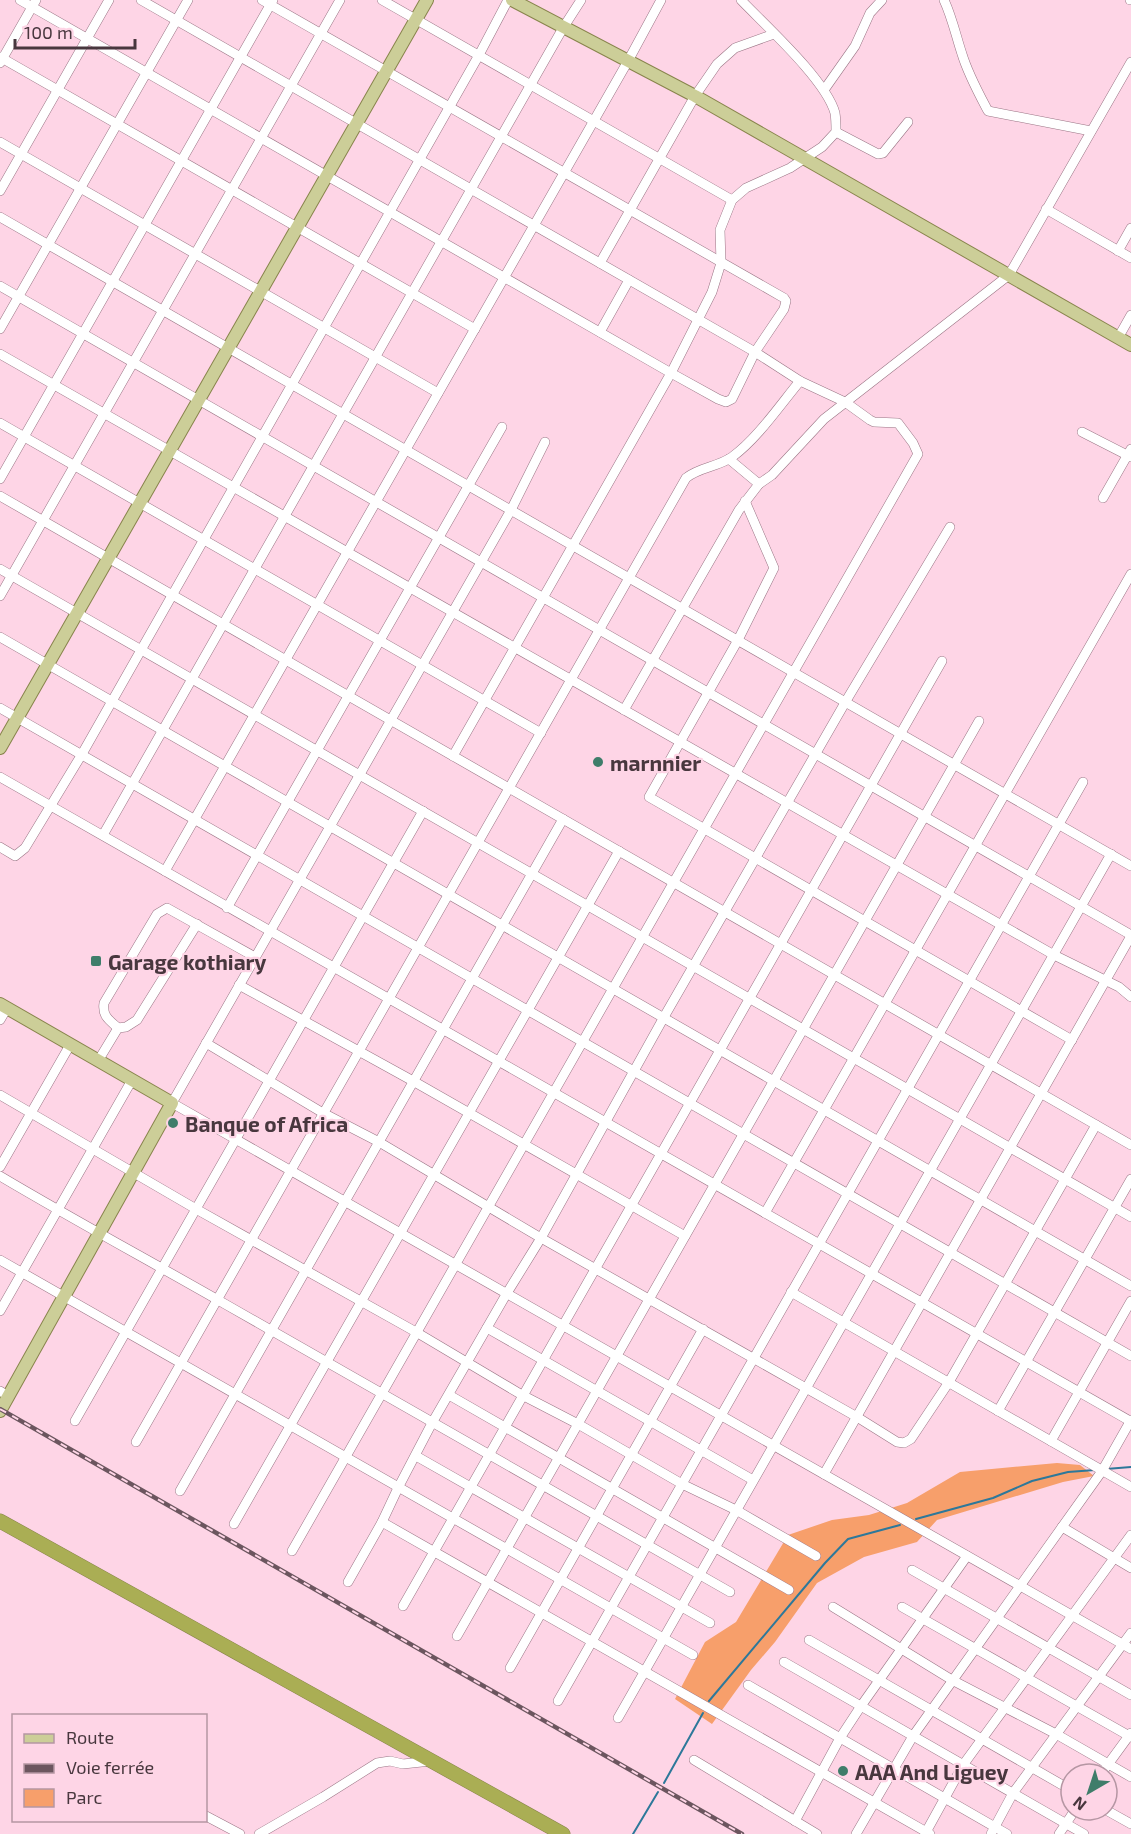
<svg xmlns="http://www.w3.org/2000/svg" width="1131" height="1834" font-family="'Exo 2',sans-serif">
<rect width="100%" height="100%" fill="#fed5e6"/>
<path fill="#f79f6b" d="M 1057,1463 L 1080,1465 L 1094,1476 L 1063,1482 L 937,1520 L 917,1542 L 864,1557 L 817,1583 L 775,1642 L 751,1670 L 712,1724 L 675,1699 L 705,1642 L 736,1622 L 788,1535 L 832,1520 L 869,1515 L 907,1503 L 960,1472 Z"/>
<g fill="none" stroke-linecap="round" stroke-linejoin="round">
<g stroke="#2d789a" stroke-width="2">
<path d="M 1106,1469 L 1131,1467"/>
<path d="M 916,1519 L 993,1498 L 1032,1481 L 1068,1472 L 1095,1470"/>
<path d="M 709,1701 L 825,1563 L 848,1539 L 900,1525"/>
<path d="M 664,1783 L 703,1713"/>
<path d="M 633,1834 L 658,1792"/>
</g>
<defs>
<g id="minor">
<path d="M 20,0 L 671,373 L 718,399 L 726,402 L 732,399 L 755,352 L 784,309 L 786,301 L 784,298 L 262,0"/>
<path d="M 141,0 L 755,352 L 800,381 L 845,402 L 870,420 L 874,422 L 898,423 L 913,443 L 918,454 L 292,1551"/>
<path d="M 382,0 L 732,200"/>
<path d="M 944,0 C 952,17 956,36 962,54 C 968,74 978,92 988,111 L 1091,131"/>
<path d="M 1130,0 L 1131,0"/>
<path d="M 0,57 L 475,329"/>
<path d="M 0,63 L 36,0"/>
<path d="M 824,90 L 855,46 L 870,13 L 882,0"/>
<path d="M 836,132 L 878,154 L 883,153 L 908,122"/>
<path d="M 0,142 L 438,393"/>
<path d="M 0,191 L 109,0"/>
<path d="M 1046,209 L 1131,258"/>
<path d="M 0,217 L 1131,866"/>
<path d="M 1118,251 L 1131,228"/>
<path d="M 600,263 L 695,96 L 717,64 L 735,48 L 774,34"/>
<path d="M 0,286 L 1131,935"/>
<path d="M 0,329 L 188,0"/>
<path d="M 600,332 L 629,280"/>
<path d="M 1118,338 L 1131,315"/>
<path d="M 0,354 L 1054,955 L 1119,987 L 1131,997"/>
<path d="M 0,423 L 541,733"/>
<path d="M 1082,432 L 1131,457"/>
<path d="M 545,442 L 511,510 L 172,1103 L 1131,1649"/>
<path d="M 729,459 L 759,484"/>
<path d="M 0,479 L 273,0"/>
<path d="M 0,496 L 1131,1145"/>
<path d="M 1103,498 L 1131,449"/>
<path d="M 745,501 L 774,568 L 738,640 L 649,797 L 1072,1040"/>
<path d="M 0,569 L 1131,1217"/>
<path d="M 0,596 L 340,0"/>
<path d="M 0,637 L 1131,1286"/>
<path d="M 0,708 L 1131,1356"/>
<path d="M 624,710 L 739,510 L 759,484 L 772,475 L 824,419 L 1009,275 L 1131,62"/>
<path d="M 453,756 L 671,373 L 712,292 L 721,263 L 720,230 L 732,200 L 746,188 L 790,168 L 822,147 L 836,132 C 836,126 836,119 835,113 C 826,80 766,26 741,0"/>
<path d="M 0,777 L 1130,1421"/>
<path d="M 103,835 L 563,28 L 581,0"/>
<path d="M 0,847 L 15,856 L 25,848 L 82,754 L 479,55 L 508,0"/>
<path d="M 165,871 L 628,61 L 661,0"/>
<path d="M 227,908 L 502,427"/>
<path d="M 239,985 L 413,1081 L 685,1236"/>
<path d="M 0,1020 L 7,1008"/>
<path d="M 118,1028 C 109,1020 102,1016 104,1003 L 157,914 L 167,908 L 255,957"/>
<path d="M 206,1043 L 323,1113 L 379,1142 L 541,1238 L 857,1417 L 897,1442 L 904,1443 L 911,1439 L 949,1382 L 1096,1125"/>
<path d="M 98,1061 L 118,1028 L 126,1027 L 137,1020 L 197,924"/>
<path d="M 0,1095 L 196,1209 L 416,1332 L 522,1395 L 578,1424 L 682,1484 L 736,1510 L 816,1556"/>
<path d="M 0,1167 L 70,1045"/>
<path d="M 0,1176 C 74,1220 150,1261 225,1304 C 393,1400 561,1496 730,1592"/>
<path d="M 765,1213 L 1131,574"/>
<path d="M 0,1260 L 693,1655"/>
<path d="M 791,1292 L 1131,1487"/>
<path d="M 0,1311 L 132,1080"/>
<path d="M 487,1328 L 753,1480"/>
<path d="M 0,1391 L 8,1396"/>
<path d="M 449,1395 L 789,1590"/>
<path d="M 998,1411 L 1131,1179"/>
<path d="M 75,1421 L 423,811"/>
<path d="M 1051,1441 L 1131,1301"/>
<path d="M 136,1442 L 686,478 C 699,467 718,467 732,457 C 757,439 780,405 800,381"/>
<path d="M 416,1456 L 710,1623"/>
<path d="M 824,1474 L 1131,936"/>
<path d="M 180,1491 L 563,819"/>
<path d="M 382,1522 L 930,1834"/>
<path d="M 234,1524 L 619,851"/>
<path d="M 1062,1527 L 1131,1568"/>
<path d="M 912,1570 L 1131,1695"/>
<path d="M 348,1582 L 382,1522 L 398,1488 L 432,1423 L 507,1293 L 541,1238 L 664,1017 L 846,701 L 950,527"/>
<path d="M 403,1606 L 942,661"/>
<path d="M 833,1607 L 952,1680 L 1056,1734 L 1131,1777"/>
<path d="M 902,1607 L 1131,1737"/>
<path d="M 457,1636 L 979,721"/>
<path d="M 809,1640 L 1071,1790"/>
<path d="M 784,1662 L 1084,1834"/>
<path d="M 510,1668 L 703,1329"/>
<path d="M 748,1685 L 1007,1834"/>
<path d="M 558,1701 L 1083,782"/>
<path d="M 618,1718 L 1111,854"/>
<path d="M 694,1760 L 817,1834"/>
<path d="M 1101,1774 L 1131,1733"/>
<path d="M 1106,1810 L 1131,1824"/>
<path d="M 206,1816 L 240,1834"/>
<path d="M 795,1821 L 840,1738 L 861,1706 L 967,1556"/>
<path d="M 259,1834 L 323,1797 L 377,1763 L 390,1761 L 403,1764 L 431,1761"/>
<path d="M 856,1834 L 913,1736 L 1102,1471 L 1131,1420"/>
<path d="M 925,1834 L 963,1765 L 1131,1535"/>
<path d="M 991,1834 L 1013,1793 L 1131,1633"/>
<path d="M 1059,1834 L 1075,1810"/>
</g>
<g id="major">
<path d="M 512,0 L 695,96 L 1131,345"/>
<path d="M 0,748 L 427,0"/>
<path d="M 0,1004 L 172,1103 L 0,1411"/>
</g>
<path id="highway" d="M 0,1521 L 563,1834"/>
</defs>
<use href="#minor" stroke="#9a7585" stroke-width="10"/>
<use href="#major" stroke="#88844c" stroke-width="14"/>
<use href="#highway" stroke="#88844c" stroke-width="15"/>
<use href="#minor" stroke="#fff" stroke-width="9"/>
<use href="#major" stroke="#ccce98" stroke-width="12"/>
<use href="#highway" stroke="#aaae54" stroke-width="14"/>
<defs>
<path id="rail" d="M 0,1409 L 742,1834"/>
</defs>
<use href="#rail" stroke="#6c565f" stroke-width="4.5"/>
<use href="#rail" stroke="#fed5e6" stroke-width="2" stroke-dasharray="7" stroke-linecap="butt"/>
</g>
<g fill="#3f7d6a" stroke="#fed5e6" stroke-width="2">
<circle cx="598" cy="762" r="6"/>
<rect x="90" y="955" width="12" height="12" rx="3"/>
<circle cx="173" cy="1123" r="6"/>
<circle cx="843" cy="1771" r="6"/>
</g>
<g text-anchor="middle" dominant-baseline="central" stroke-width="4.5" stroke-linejoin="round" paint-order="stroke">
<g font-size="21" font-weight="bold" fill="#48373e" stroke="#fed5e6" text-anchor="start">
<text x="610" y="762">marnnier</text>
<text x="108" y="961">Garage kothiary</text>
<text x="185" y="1123">Banque of Africa</text>
<text x="855" y="1771">AAA And Liguey</text>
</g>
</g>
<rect x="12" y="1714" width="195" height="108" fill="#fed5e6" stroke="#b596a3" stroke-width="1.5"/>
<rect x="24" y="1734" width="30" height="9" fill="#ccce98" stroke="#b596a3" stroke-width="1.5"/>
<text x="66" y="1744" font-size="18" fill="#48373e">Route</text>
<rect x="24" y="1764" width="30" height="9" fill="#6c565f" stroke="#b596a3" stroke-width="1.5"/>
<text x="66" y="1774" font-size="18" fill="#48373e">Voie ferrée</text>
<rect x="24" y="1789" width="30" height="18" fill="#f79f6b" stroke="#b596a3" stroke-width="1.5"/>
<text x="66" y="1804" font-size="18" fill="#48373e">Parc</text>
<g transform="translate(1089 1792) rotate(219)"><circle r="28" fill="#fed5e6" stroke="#b596a3" stroke-width="1.5"/>
<path d="M0-4.5L10 22L0 15L-10 22Z" fill="#3f7d6a"/>
<text y="-9" font-size="16" font-weight="bold" text-anchor="middle" fill="#48373e">N</text>
</g>
<path d="M15 39v9h120v-9" fill="none" stroke="#48373e" stroke-width="3"/>
<text x="24" y="39" font-size="18" fill="#48373e" stroke="#fed5e6" stroke-width="4.5" paint-order="stroke">100 m</text>
</svg>
